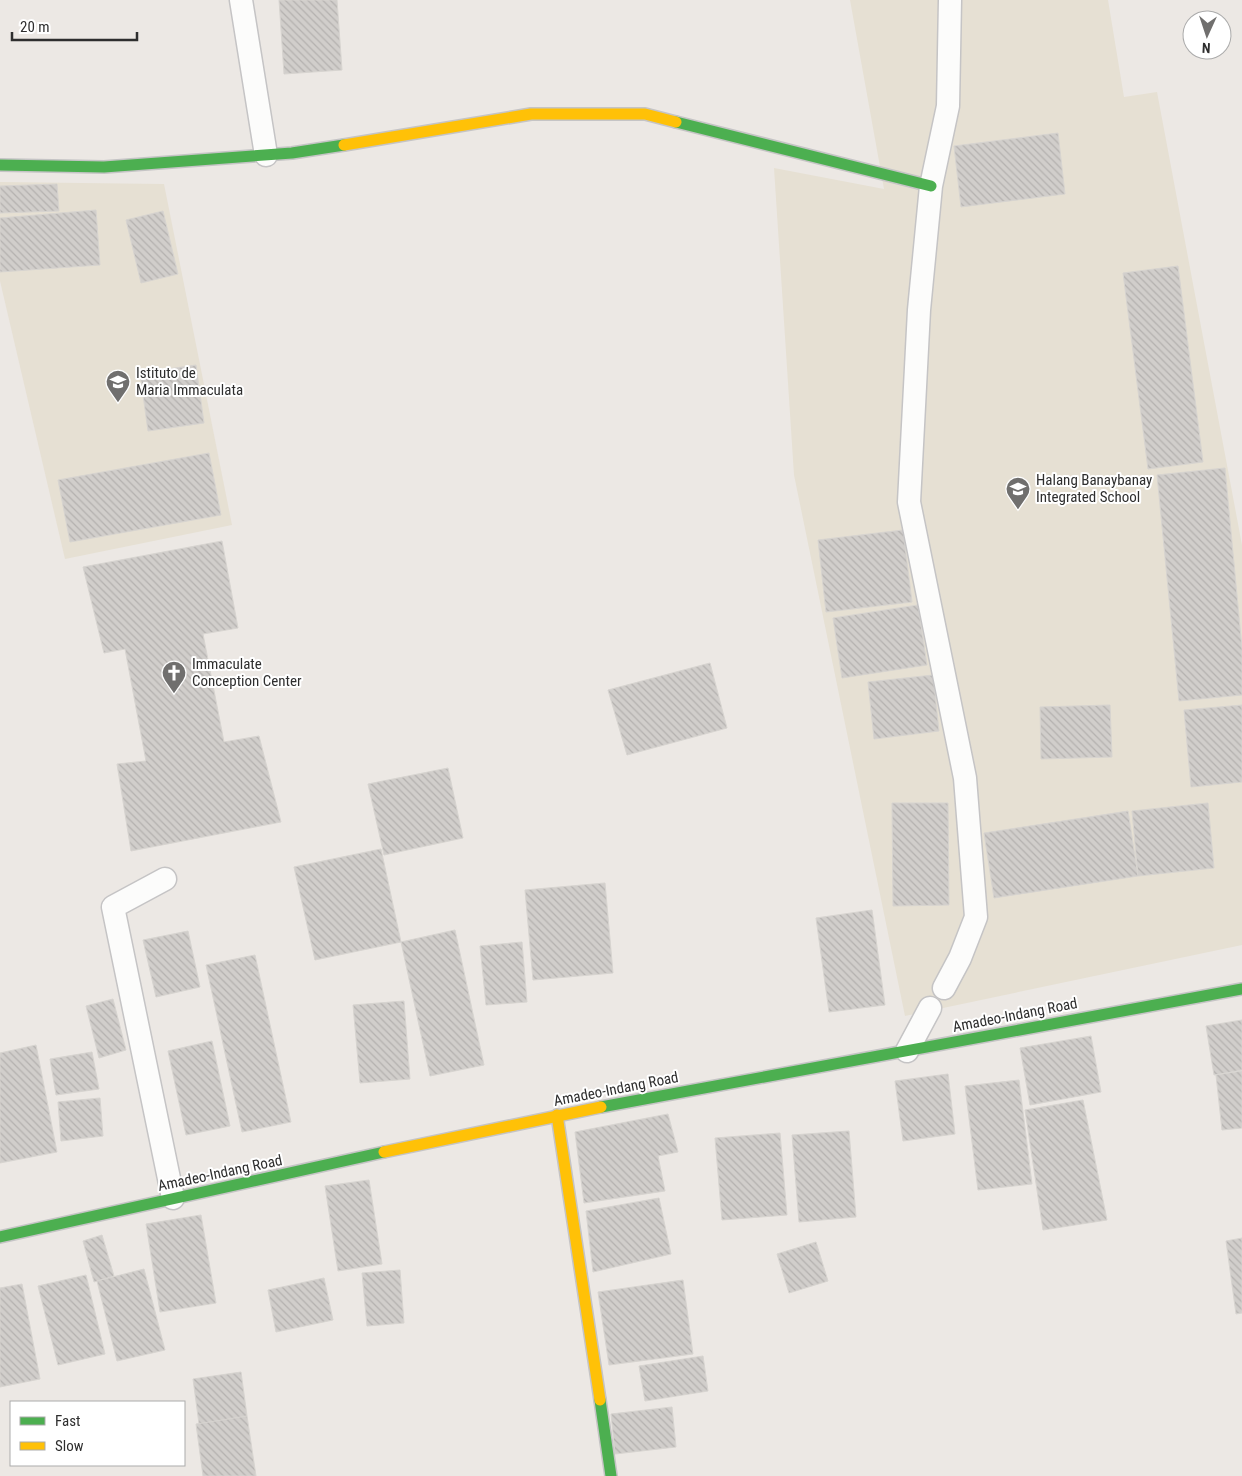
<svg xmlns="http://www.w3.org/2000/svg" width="1242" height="1476" font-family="'Roboto Condensed',sans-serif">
<defs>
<pattern id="building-back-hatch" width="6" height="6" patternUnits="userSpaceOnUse" patternTransform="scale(1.25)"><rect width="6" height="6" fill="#d1cecb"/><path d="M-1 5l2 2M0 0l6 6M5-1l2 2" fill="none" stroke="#b4b1af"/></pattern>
</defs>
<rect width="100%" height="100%" fill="#ece8e4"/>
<g fill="#e6e0d3">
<path d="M 850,0 L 1108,0 L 1124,97 L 1157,92 L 1242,545 L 1242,945 L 905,1016 L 794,475 L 774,168 L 884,189 Z"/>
<path d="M 0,182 L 164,184 L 232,525 L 65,559 L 0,281 Z"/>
</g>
<g fill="url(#building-back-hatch)" stroke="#d7d4d0">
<path d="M 279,0 L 337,0 L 342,70 L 284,74 Z"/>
<path d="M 1058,133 L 1065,194 L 961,207 L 954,146 Z"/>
<path d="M 57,184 L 59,211 L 0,213 L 0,186 Z"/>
<path d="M 96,210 L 100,265 L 0,272 L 0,218 Z"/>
<path d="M 163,211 L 178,274 L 141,283 L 126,220 Z"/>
<path d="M 1178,266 L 1203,462 L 1148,469 L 1123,273 Z"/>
<path d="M 196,365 L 204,423 L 148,431 L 140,373 Z"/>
<path d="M 209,453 L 221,515 L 70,542 L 58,480 Z"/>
<path d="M 1225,468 L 1242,648 L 1242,695 L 1179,701 L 1157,475 Z"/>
<path d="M 903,530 L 912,602 L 826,612 L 818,540 Z"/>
<path d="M 222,541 L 238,628 L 203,634 L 224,742 L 259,736 L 281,822 L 131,851 L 117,764 L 146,761 L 125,649 L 104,653 L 83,567 Z"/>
<path d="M 918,605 L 927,665 L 842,678 L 833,618 Z"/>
<path d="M 710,663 L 727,728 L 627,755 L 608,690 Z"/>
<path d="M 933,675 L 939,731 L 874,739 L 868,682 Z"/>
<path d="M 1110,705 L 1112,757 L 1041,759 L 1040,707 Z"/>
<path d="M 1242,705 L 1242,782 L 1191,787 L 1184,710 Z"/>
<path d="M 448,768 L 463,838 L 384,855 L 368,784 Z"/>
<path d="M 892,803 L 948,803 L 949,905 L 893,906 Z"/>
<path d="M 1208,803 L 1214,868 L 1138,876 L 1132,811 Z"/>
<path d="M 1128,811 L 1138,876 L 994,898 L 984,833 Z"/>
<path d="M 381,849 L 401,942 L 315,960 L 294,867 Z"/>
<path d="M 605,883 L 613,973 L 533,980 L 525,890 Z"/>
<path d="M 872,910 L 885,1005 L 829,1012 L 816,918 Z"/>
<path d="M 455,930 L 484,1065 L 430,1076 L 401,942 Z"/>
<path d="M 188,931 L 200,987 L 156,997 L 143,940 Z"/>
<path d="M 522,942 L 527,1002 L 486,1005 L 480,946 Z"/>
<path d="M 255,955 L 291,1122 L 242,1132 L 206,965 Z"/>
<path d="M 113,999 L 126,1050 L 99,1058 L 86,1006 Z"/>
<path d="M 404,1001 L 410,1079 L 360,1083 L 353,1005 Z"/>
<path d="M 1242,1020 L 1242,1070 L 1214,1075 L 1206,1026 Z"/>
<path d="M 1091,1036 L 1101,1092 L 1030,1105 L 1020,1048 Z"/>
<path d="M 212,1041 L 230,1126 L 186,1135 L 168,1051 Z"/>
<path d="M 36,1045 L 57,1152 L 0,1163 L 0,1053 Z"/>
<path d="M 92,1052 L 99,1089 L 56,1095 L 50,1059 Z"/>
<path d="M 1242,1071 L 1242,1128 L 1222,1130 L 1216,1075 Z"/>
<path d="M 948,1074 L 955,1134 L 903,1141 L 895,1081 Z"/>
<path d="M 1019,1080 L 1032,1184 L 978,1190 L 965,1086 Z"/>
<path d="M 100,1098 L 103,1136 L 61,1141 L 58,1102 Z"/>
<path d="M 1083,1100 L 1107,1220 L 1043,1230 L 1025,1110 Z"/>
<path d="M 668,1114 L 678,1152 L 658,1156 L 665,1191 L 584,1203 L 575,1132 Z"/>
<path d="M 849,1131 L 856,1217 L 799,1222 L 792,1135 Z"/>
<path d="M 780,1133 L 787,1215 L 722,1220 L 715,1138 Z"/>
<path d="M 369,1180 L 382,1264 L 338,1271 L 325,1186 Z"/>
<path d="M 659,1198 L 671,1254 L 593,1272 L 586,1211 Z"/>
<path d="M 201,1215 L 216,1303 L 160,1312 L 146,1224 Z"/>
<path d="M 102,1235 L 114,1276 L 94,1282 L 83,1241 Z"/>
<path d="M 1242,1238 L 1242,1313 L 1236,1314 L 1226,1241 Z"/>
<path d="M 816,1242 L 828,1281 L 789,1293 L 777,1254 Z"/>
<path d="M 144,1269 L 165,1350 L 117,1361 L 97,1281 Z"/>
<path d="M 400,1270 L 404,1323 L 367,1326 L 362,1273 Z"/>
<path d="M 86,1275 L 105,1354 L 58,1365 L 38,1286 Z"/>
<path d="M 324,1278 L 333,1320 L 276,1332 L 268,1290 Z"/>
<path d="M 683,1280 L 693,1354 L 609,1365 L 598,1292 Z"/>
<path d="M 22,1284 L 40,1379 L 0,1387 L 0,1288 Z"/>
<path d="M 703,1356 L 708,1391 L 645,1401 L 639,1366 Z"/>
<path d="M 241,1372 L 247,1416 L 199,1424 L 193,1379 Z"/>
<path d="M 672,1407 L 676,1447 L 615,1454 L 611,1414 Z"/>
<path d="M 247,1416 L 256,1476 L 203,1476 L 196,1424 Z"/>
</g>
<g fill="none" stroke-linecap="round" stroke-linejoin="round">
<defs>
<g id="lane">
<path d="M 241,0 L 266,155"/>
<path d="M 165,879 L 113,907 L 173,1198"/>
<path d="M 944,988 L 960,958 L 976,917 L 965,778 L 909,502 L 919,310 L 931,186 L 948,106 L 950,0"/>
<path d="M 907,1051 L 930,1008"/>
</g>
<g id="fast">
<path d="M 676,122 L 931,186"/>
<path d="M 0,165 L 104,167 L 292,153 L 344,145"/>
<path d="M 601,1107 L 1242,989"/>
<path d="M 0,1237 L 384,1152"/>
<path d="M 600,1400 L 611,1476"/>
</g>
<g id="slow">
<path d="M 344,145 L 531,114 L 645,114 L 676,122"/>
<path d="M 557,1115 L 600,1400"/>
<path d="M 384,1152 L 601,1107"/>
</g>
</defs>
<use href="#lane" stroke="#c5c4c5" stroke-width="25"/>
<use href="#fast" stroke="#c5c4c5" stroke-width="14"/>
<use href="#slow" stroke="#c5c4c5" stroke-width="14"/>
<use href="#lane" stroke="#fcfcfb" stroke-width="22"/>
<use href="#fast" stroke="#4caf50" stroke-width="11"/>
<use href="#slow" stroke="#ffc107" stroke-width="11"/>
</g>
<defs>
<symbol id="school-pin" viewBox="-11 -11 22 30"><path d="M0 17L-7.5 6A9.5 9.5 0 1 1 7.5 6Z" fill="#706f6e" stroke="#fff"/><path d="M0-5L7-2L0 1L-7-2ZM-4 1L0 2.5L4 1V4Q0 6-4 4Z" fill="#fff"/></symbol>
<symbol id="church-pin" viewBox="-11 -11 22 30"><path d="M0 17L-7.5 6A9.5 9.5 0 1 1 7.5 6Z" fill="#706f6e" stroke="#fff"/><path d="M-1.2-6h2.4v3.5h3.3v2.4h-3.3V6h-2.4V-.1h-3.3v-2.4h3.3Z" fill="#fff"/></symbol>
</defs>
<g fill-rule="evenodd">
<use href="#school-pin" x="104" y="368" width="28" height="38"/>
<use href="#school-pin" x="1004" y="475" width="28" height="38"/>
<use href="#church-pin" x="160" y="659" width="28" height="38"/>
</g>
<g text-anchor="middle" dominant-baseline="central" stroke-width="4" stroke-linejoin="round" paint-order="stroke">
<g font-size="15" fill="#2e2e2e" stroke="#fff" text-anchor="start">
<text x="136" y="373">Istituto de<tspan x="136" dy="17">Maria Immaculata</tspan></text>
<text x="1036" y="480">Halang Banaybanay<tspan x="1036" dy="17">Integrated School</tspan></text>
<text x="192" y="664">Immaculate<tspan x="192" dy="17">Conception Center</tspan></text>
</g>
<g font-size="15" fill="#2e2e2e" stroke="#fff">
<text transform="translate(1015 1015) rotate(-11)">Amadeo-Indang Road</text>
<text transform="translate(616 1089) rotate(-11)">Amadeo-Indang Road</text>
<text transform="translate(220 1173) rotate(-12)">Amadeo-Indang Road</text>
</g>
</g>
<rect x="10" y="1401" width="175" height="65" fill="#ffffff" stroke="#ababab"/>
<rect x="20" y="1417" width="25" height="8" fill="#4caf50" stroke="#ababab"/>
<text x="55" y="1426" font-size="15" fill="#2e2e2e">Fast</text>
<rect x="20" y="1442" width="25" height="8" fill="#ffc107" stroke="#ababab"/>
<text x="55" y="1451" font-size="15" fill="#2e2e2e">Slow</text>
<g transform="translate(1207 35) rotate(183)"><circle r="24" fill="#ffffff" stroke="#ababab"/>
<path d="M0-4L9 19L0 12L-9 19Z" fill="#706f6e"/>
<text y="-8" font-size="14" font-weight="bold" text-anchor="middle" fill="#2e2e2e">N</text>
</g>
<path d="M12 32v8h125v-8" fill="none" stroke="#2e2e2e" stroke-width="2.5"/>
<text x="20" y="32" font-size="15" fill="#2e2e2e" stroke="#ffffff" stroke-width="4" paint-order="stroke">20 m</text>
</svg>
